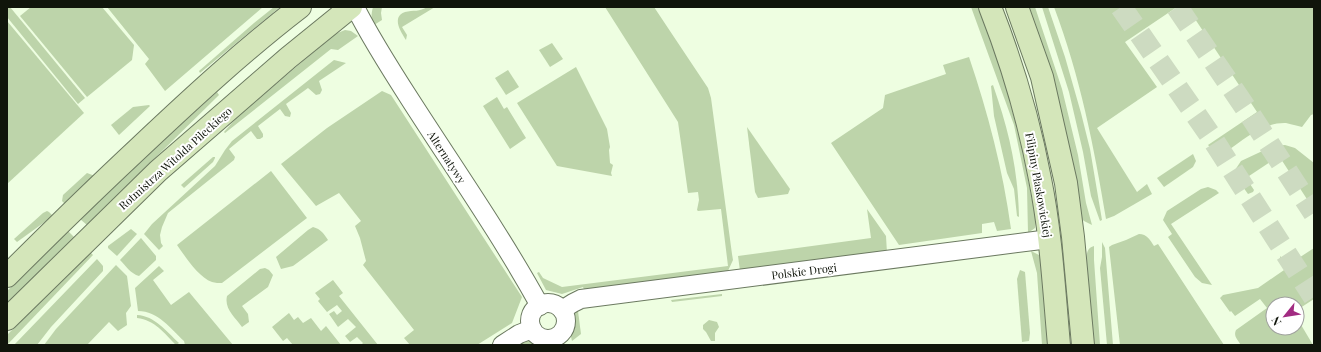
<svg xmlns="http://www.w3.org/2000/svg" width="1321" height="352" font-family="'Playfair Display',serif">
<rect width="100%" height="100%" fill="#eefee1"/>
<g fill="#bdd4aa">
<path d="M 7,7 L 10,7 L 85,98 L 78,104 L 7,17 Z"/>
<path d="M 31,7 L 102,7 L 134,45 L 132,60 L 87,97 L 20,16 Z"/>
<path d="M 107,7 L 263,7 L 165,91 L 145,64 L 149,59 Z"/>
<path d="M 274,7 L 280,7 L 200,73 L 199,71 L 254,23 Z"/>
<path d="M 373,7 L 382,7 L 381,13 L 382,20 L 374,25 C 371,19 371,14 373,7 Z"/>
<path d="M 427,7 L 435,7 L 402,27 L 407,35 L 406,40 C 401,32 391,17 405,12 C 413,10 420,12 427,7 Z"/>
<path d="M 605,7 L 654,7 L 708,88 L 711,98 L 732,254 L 733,260 L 727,273 L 585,292 L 583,287 L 562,294 L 546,290 L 537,273 L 539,272 L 543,278 L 562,287 L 728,266 L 721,209 L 698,211 L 697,210 L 699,200 L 698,192 L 688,193 L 678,122 Z"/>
<path d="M 971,7 L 978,7 L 995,49 L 1007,90 L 1023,152 L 1036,221 L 1035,228 L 1028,233 L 1027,188 L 1014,125 Z"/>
<path d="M 1028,7 L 1035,7 L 1062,89 L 1078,155 L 1086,203 L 1092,225 L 1084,221 L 1081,218 Z"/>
<path d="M 1042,7 L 1048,7 L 1065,57 L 1081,113 L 1090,149 L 1102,220 L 1100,221 L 1091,196 L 1083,152 L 1069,92 Z"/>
<path d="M 1054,7 L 1177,7 L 1125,42 L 1157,87 L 1097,128 L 1137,192 L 1147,184 L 1152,194 L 1114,216 L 1106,219 C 1094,146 1080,76 1054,7 Z"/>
<path d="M 1187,7 L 1314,7 L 1314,114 L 1311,115 L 1302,127 C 1297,126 1291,124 1286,123 C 1264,122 1244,139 1227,151 C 1219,154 1213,151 1208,145 L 1257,112 Z"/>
<path d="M 7,21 L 84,113 L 7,184 Z"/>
<path d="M 345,30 L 351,31 L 358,36 L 338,50 L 331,49 L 225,133 L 224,132 L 238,116 L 335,34 Z"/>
<path d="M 552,43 L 563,59 L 550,67 L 539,50 Z"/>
<path d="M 969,57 C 988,113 1003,170 1011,229 L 997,231 L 994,222 L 982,224 L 982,233 L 899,245 L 831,143 L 883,108 L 885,95 L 946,74 L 943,65 Z"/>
<path d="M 334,60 L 346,63 L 319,81 L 322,90 L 320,94 L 316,95 L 308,88 L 286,104 L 291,113 L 290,117 L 285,116 L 280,109 L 258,126 L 263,134 L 263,137 L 260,139 L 257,139 L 251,131 L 229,149 L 235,157 L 234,160 L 168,213 L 162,227 L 160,235 L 161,243 L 163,246 L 159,250 L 144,234 L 152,224 L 215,166 L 225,150 L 232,141 Z"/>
<path d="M 576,67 L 607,129 L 610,147 L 609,150 L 610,163 L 613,165 L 611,173 L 612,176 L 557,166 L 517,103 Z"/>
<path d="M 508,70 L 519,87 L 506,95 L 495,78 Z"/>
<path d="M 993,85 C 1009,131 1018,169 1019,217 L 1017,216 L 1014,189 L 1007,173 L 994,116 L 991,86 Z"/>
<path d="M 382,91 L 391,95 L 522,297 L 512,323 L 477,345 L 410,345 L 404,338 L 414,330 L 363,265 L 366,261 L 360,238 L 355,226 L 361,221 L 339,193 L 316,206 L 281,164 L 327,128 Z"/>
<path d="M 217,92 L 219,95 L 87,225 L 80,219 L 168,136 Z"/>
<path d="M 497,97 L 504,109 L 507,107 L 526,138 L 510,149 L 483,106 Z"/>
<path d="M 149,105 L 150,106 L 119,135 L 111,125 L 133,107 Z"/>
<path d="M 747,127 L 790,189 L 788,194 L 758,198 L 755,192 Z"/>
<path d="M 1285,145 L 1295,148 L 1314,163 L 1314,210 L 1279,156 L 1246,178 L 1254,190 L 1253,192 L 1248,194 L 1238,180 L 1235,182 L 1234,174 L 1235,170 L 1241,161 L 1273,146 Z"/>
<path d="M 1193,154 L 1196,161 L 1193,167 L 1164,187 L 1157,178 Z"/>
<path d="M 213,157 L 215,157 L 215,158 L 213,162 L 184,188 L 181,185 Z"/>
<path d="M 271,171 L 307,218 L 222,283 C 219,283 215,283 212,282 C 198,277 185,256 177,245 Z"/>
<path d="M 87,173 L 95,176 L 66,205 L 62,201 L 63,195 Z"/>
<path d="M 1208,187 L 1216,190 L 1219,193 L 1171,224 L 1212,285 L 1202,283 L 1195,277 L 1168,237 L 1172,234 L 1163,220 L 1167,211 L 1201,189 Z"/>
<path d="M 867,209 L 886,236 L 887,253 L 740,271 L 738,256 L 871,238 Z"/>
<path d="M 47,211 L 49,212 L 53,216 L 17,242 L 14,239 L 43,213 Z"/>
<path d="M 313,227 C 321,229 324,234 328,240 L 293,266 L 281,269 L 276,257 L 308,230 Z"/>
<path d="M 131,229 L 137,234 L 117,256 L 108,248 L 108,246 Z"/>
<path d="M 68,231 L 75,238 L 7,305 L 7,291 Z"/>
<path d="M 1139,234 C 1147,234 1150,240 1154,246 L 1158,244 L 1224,345 L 1120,345 L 1109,247 L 1112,245 L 1126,240 Z"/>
<path d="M 141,238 L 156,256 L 156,260 L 139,276 C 131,274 125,265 120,260 Z"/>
<path d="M 1102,242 L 1105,248 L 1113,345 L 1107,345 L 1100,268 L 1102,257 Z"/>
<path d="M 1094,246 L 1094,260 L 1100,345 L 1093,345 L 1086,260 C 1087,253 1087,248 1094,246 Z"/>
<path d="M 1314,248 L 1314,299 L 1297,310 L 1297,304 L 1273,304 L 1273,328 L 1297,328 L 1297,318 L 1313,345 L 1241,345 C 1238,340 1233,336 1236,330 L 1267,308 L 1260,299 L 1235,316 L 1231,311 L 1230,312 L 1220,298 L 1223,295 L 1258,288 L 1287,268 L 1280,258 L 1280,256 L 1288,265 Z"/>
<path d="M 1031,251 L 1039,255 L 1041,261 L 1048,345 L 1042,345 L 1037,273 Z"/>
<path d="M 90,252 L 93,255 L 7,345 L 7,335 Z"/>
<path d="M 97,259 L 103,266 L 103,271 L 51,327 L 37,345 L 14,345 Z"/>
<path d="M 116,265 L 127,276 L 131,306 L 126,313 L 127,325 L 118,331 L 109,322 L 87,345 L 44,345 L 56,329 Z"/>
<path d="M 159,266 L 164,271 L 153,280 L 171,305 L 189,292 L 233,345 L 185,345 L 184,341 C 171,329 158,311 138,311 L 135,288 Z"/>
<path d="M 265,268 L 269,270 L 273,275 L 268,287 L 242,306 L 248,314 L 249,322 L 242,327 C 235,317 224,309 227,296 L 260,269 Z"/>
<path d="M 1020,270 L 1025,272 L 1030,333 L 1029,341 L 1022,342 L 1017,279 Z"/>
<path d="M 333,280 L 343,293 L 339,296 L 378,345 L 361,345 L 363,343 L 357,337 L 350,342 L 345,336 L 356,327 L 348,319 L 338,327 L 329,314 L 334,311 L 337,315 L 342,311 L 337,305 L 327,312 L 318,301 L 320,299 L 315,293 Z"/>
<path d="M 722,294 L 722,296 L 672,302 L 671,300 Z"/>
<path d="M 578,311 L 581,334 L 572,341 C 569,332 571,316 578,311 Z"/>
<path d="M 289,313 L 294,320 L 298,317 L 303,323 L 311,318 L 321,331 L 326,326 L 341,345 L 293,345 L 287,338 L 283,341 L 272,327 Z"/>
<path d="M 137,315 C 155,316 166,331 179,343 L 176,345 C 164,333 155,320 137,318 Z"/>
<path d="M 709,320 L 717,322 L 719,327 L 715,333 L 715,341 L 711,341 L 706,332 L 703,329 L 703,325 Z"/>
<path d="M 529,340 L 542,345 L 522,345 L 521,342 Z"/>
</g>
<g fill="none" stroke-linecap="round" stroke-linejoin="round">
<g stroke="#cddbc1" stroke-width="22" stroke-dasharray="22 11" stroke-linecap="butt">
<path d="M 1121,7 L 1210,135 L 1314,297"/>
<path d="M 1177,7 L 1247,110 L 1314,213"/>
</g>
<defs>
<g id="minor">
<path d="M 355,7 C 371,39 391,70 411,101 C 454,168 501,235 540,306"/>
<circle cx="548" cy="321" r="18"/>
<path d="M 562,310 L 573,303 L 581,299 L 1049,239"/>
<path d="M 502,345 L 519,334 L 532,329"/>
</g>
<g id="secondary">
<path d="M 990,7 C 1012,63 1029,120 1040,179 C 1051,233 1054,290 1059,345"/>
<path d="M 1017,7 L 1042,77 L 1066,183 L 1073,237 L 1083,345"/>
<path d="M 7,276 C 51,232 95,189 140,147 C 192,98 244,50 300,7"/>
<path d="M 7,319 L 158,171 L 288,58 L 351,7"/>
</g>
</defs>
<use href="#minor" stroke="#6b7960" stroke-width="20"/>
<use href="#secondary" stroke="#6b7960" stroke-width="24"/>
<use href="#minor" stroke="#fff" stroke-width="18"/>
<use href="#secondary" stroke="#d4e6ba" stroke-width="22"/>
</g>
<g text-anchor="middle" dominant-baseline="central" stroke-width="4" stroke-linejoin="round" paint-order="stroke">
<g font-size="11" fill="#10150b" stroke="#fff">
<text transform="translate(447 157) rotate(57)">Alternatywy</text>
<text transform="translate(175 158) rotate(-42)">Rotmistrza Witolda Pileckiego</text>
<text transform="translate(1039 185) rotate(80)">Filipiny Płaskowickiej</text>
<text transform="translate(804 271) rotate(-7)">Polskie Drogi</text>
</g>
</g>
<rect width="1321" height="352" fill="none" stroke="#10150b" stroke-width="16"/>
<g transform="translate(1285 316) rotate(240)"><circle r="19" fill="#ffffff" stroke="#9fa19d"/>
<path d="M0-3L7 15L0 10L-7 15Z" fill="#a22b82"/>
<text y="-6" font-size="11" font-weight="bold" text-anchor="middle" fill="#10150b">N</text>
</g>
</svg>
